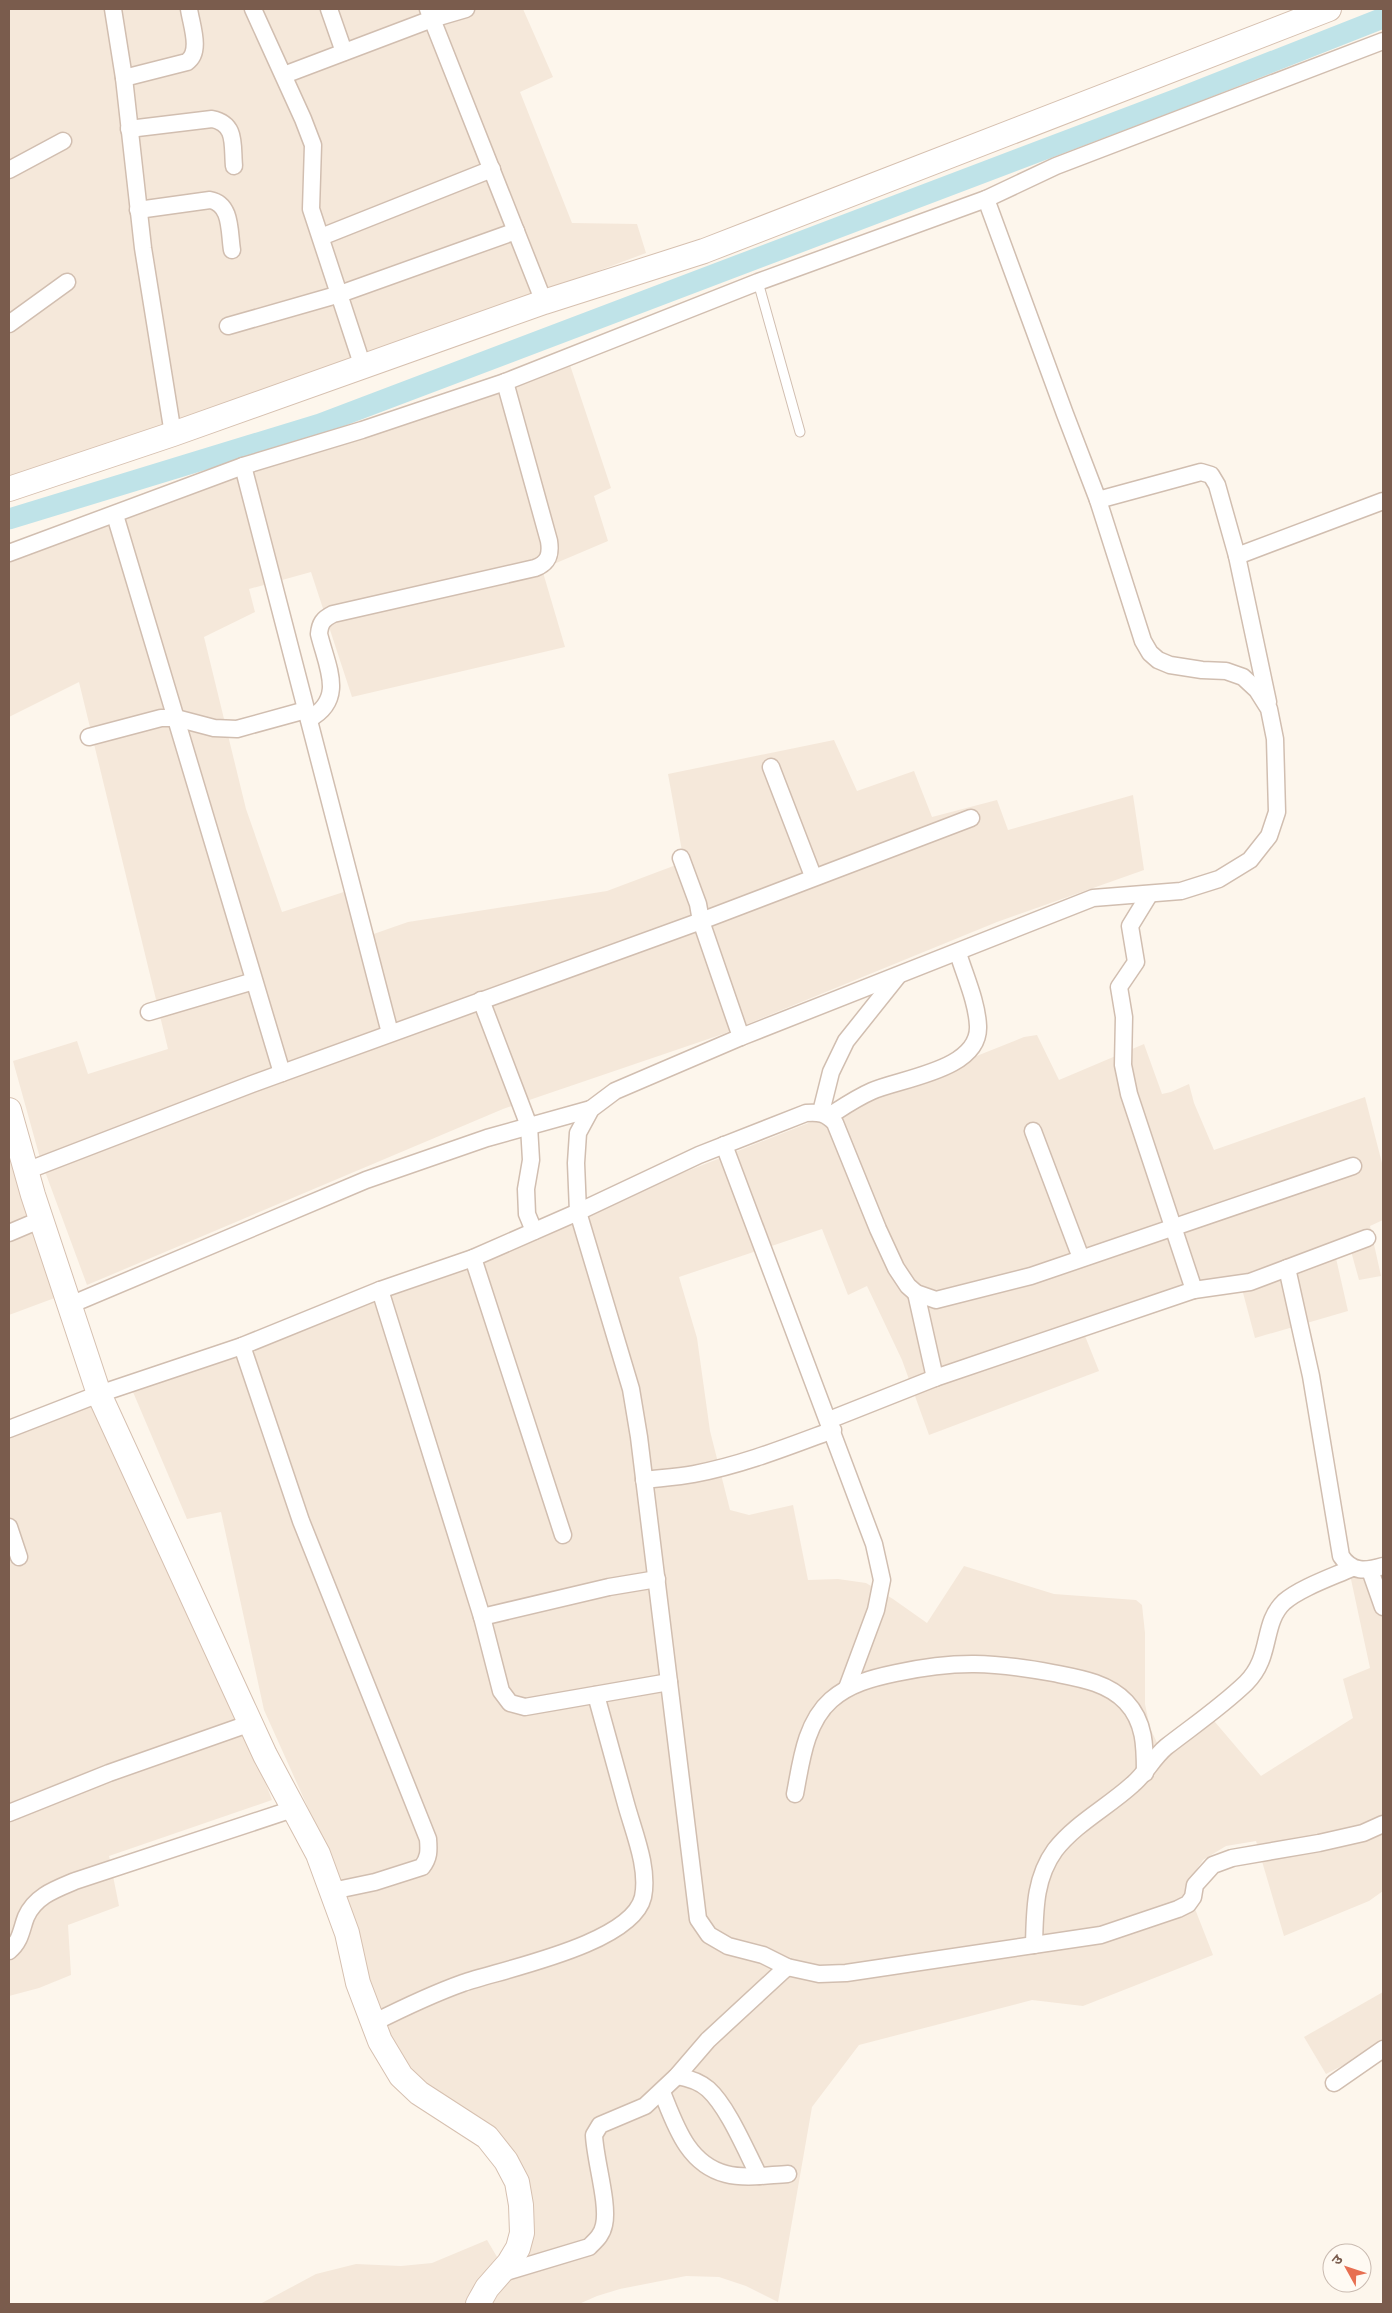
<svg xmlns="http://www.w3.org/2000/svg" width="1392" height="2313" font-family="'Sofia Sans Condensed','Noto Sans Devanagari',sans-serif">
<rect width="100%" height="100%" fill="#fdf6ec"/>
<g fill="#f5e8da">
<path d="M 9,9 L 523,9 L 553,77 L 520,92 L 572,223 L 637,224 L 646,253 L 181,427 L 9,487 Z"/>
<path d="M 567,356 L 611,488 L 594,496 L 608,541 L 542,569 L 565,647 L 352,697 L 311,572 L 249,589 L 255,612 L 204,637 L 246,809 L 282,912 L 353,889 L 365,937 L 408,922 L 607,891 L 684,862 L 668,774 L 834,740 L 857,791 L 914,771 L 932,817 L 997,800 L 1008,830 L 1133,795 L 1144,870 L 997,922 L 723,1034 L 503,1109 L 87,1285 L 40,1158 L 13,1061 L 77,1041 L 88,1074 L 168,1049 L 79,682 L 9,717 L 9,558 Z"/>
<path d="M 1037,1035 L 1059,1080 L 1144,1044 L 1162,1094 L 1171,1092 L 1189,1084 L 1194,1103 L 1214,1150 L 1365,1097 L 1383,1167 L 1383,1220 L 1370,1226 L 1381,1276 L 1359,1280 L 1349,1244 L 1333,1245 L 1348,1311 L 1255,1338 L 1242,1289 L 1239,1286 L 1081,1326 L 1099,1371 L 929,1435 L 902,1360 L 867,1286 L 848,1295 L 822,1229 L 679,1277 L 697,1338 L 710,1431 L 730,1510 L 749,1515 L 793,1505 L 808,1580 L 838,1579 L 866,1583 L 893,1599 L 927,1623 L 964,1566 L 1054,1594 L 1136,1600 L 1142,1605 L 1145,1633 L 1145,1704 L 1150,1728 L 1160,1749 L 1209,1715 L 1261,1776 L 1353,1718 L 1343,1679 L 1370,1668 L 1349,1570 L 1383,1561 L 1383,1891 L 1369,1901 L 1284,1936 L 1256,1841 L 1226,1846 L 1203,1860 L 1192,1876 L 1188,1891 L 1213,1955 L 1083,2006 L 1032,2000 L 859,2045 L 812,2107 L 778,2302 L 746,2286 L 719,2277 L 686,2276 L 620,2289 L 597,2296 L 579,2304 L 488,2304 L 512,2270 L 511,2154 L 411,2086 L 382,2031 L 327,1850 L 264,1710 L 221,1512 L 187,1519 L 130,1385 L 512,1241 L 1024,1037 Z"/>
<path d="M 9,1120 L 68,1293 L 9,1315 Z"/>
<path d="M 107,1393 L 218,1657 L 272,1800 L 109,1856 L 119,1906 L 68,1925 L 71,1975 L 39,1988 L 9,1996 L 9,1430 Z"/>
<path d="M 1383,1992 L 1383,2045 L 1326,2074 L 1304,2037 Z"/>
<path d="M 487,2240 L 500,2262 L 477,2304 L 260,2304 L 316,2274 L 356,2264 L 401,2266 L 432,2263 Z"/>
</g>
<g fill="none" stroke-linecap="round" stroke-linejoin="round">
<path stroke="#bfe3e8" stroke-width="21" d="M 9,519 L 320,424 L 1177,99 L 1383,18"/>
<defs>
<path id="lane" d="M 758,282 L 800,432"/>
<g id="street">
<path d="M 113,9 L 124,78 L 143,248 L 173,434"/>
<path d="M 253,9 L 303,119 L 313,145 L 311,209 L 363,367"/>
<path d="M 329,9 L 344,52"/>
<path d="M 428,9 L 544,302"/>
<path d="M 284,75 L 432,19 L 466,9"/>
<path d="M 124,78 L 187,62 C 202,52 191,24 189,9"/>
<path d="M 129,129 L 212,119 C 237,124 232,145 234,166"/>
<path d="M 9,170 L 63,141"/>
<path d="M 986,199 L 1065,414 L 1098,500 L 1143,641 L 1150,653 L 1158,660 L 1170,665 L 1202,670 L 1226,671 L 1243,677 L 1257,690 L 1269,709 L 1275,739 L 1277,812 L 1269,836 L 1250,860 L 1219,879 L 1181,891 L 1093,898 L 741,1037 L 615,1091 L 591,1109 L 578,1133 L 576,1163 L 578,1212 L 631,1389 L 639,1437 L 698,1919 L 709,1935 L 728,1946 L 763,1955 L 787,1967 L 819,1974 L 846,1973 L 1101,1935 L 1178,1909 L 1188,1904 L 1193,1897 L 1195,1885 L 1213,1865 L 1232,1858 L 1319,1843 L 1363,1833 L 1383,1824"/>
<path d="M 138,210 L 210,200 C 232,204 229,232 232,250"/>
<path d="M 321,237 L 492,169"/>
<path d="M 9,324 L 67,282"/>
<path d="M 228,326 L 340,294 L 516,231"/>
<path d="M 243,466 L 390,1033"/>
<path d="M 1098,500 L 1201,472 L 1211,475 L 1217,485 L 1237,556 L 1268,702"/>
<path d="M 115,515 L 282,1073"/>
<path d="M 9,553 L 243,466 L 362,430 L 505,382 L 758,282 L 986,199 L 1056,166 L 1383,41"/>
<path d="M 1237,556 L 1383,501"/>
<path d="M 309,719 C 346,699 327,667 319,634 C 320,623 323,619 333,614 L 535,568 C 549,563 551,554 549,541 L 505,382"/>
<path d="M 89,737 L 161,718 L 176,718 L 214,728 L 237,729 L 306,710"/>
<path d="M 771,767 L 813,876"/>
<path d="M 681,858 L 698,904 L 701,921 L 741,1037"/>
<path d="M 1149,895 L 1130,926 L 1136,962 L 1119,987 L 1124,1017 L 1123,1065 L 1129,1094 L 1194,1290"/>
<path d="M 481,1000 L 529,1126 L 531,1160 L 526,1189 L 527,1214 L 534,1231"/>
<path d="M 149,1012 L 254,981"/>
<path d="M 821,1112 L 831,1072 L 846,1041 L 897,977"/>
<path d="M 829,1116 C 843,1107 856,1098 872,1091 C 902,1078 980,1070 978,1026 C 977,1002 965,976 958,953"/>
<path d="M 1033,1131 L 1081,1258"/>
<path d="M 724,1145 L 874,1544 L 882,1580 L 876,1610 L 847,1688"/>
<path d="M 26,1171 L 252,1084 L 701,921 L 971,818"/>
<path d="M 9,1233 L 42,1219"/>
<path d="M 473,1258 L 563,1535"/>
<path d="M 1287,1268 L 1311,1376 L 1341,1556 C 1352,1573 1366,1571 1383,1566"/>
<path d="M 380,1290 L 482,1617 L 501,1691 L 510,1703 L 525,1707 L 669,1682"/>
<path d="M 916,1293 L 935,1378"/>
<path d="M 70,1305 L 366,1180 L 487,1138 L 591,1109"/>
<path d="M 242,1346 L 301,1521 L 428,1839 C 429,1851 429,1858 422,1867 L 375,1882 L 332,1891"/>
<path d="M 829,1420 L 935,1378 L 1194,1290 L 1250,1282 L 1367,1238"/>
<path d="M 9,1429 L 99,1394 L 242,1346 L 380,1290 L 473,1258 L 578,1212 L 699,1155 L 806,1113 C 819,1112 826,1113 835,1123 L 878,1229 L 896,1268 L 908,1286 L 916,1293 L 936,1300 L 1031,1276 L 1353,1166"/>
<path d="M 644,1480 C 661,1478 678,1477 694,1474 C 742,1465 787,1447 833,1430"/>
<path d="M 9,1527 L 19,1557"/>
<path d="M 1370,1570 L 1383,1607"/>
<path d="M 482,1617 L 609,1587 L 657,1579"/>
<path d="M 795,1794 C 801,1763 805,1723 831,1700 C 849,1684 872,1678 896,1673 C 956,1660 993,1662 1053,1673 C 1078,1678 1107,1682 1126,1702 C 1145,1722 1145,1747 1145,1773"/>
<path d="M 9,1813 L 109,1773 L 251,1723"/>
<path d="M 1034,1945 C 1035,1912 1034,1879 1055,1850 C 1076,1823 1108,1807 1133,1784 C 1146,1773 1153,1758 1166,1747 C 1193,1726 1221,1707 1246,1683 C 1273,1656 1261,1624 1284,1602 C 1300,1588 1332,1577 1352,1568"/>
<path d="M 9,1951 C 21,1941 21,1930 26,1917 C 35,1896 56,1889 75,1881 L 293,1809"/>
<path d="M 373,2023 C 403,2008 432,1994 463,1983 C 504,1969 632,1944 643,1897 C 649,1868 634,1833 626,1804 C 616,1768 606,1731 596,1695"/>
<path d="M 677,2076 C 688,2078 699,2081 708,2089 C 728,2107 746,2151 759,2176"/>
<path d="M 1334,2083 L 1383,2049"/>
<path d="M 662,2092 C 675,2124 687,2164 726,2174 C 745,2179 768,2175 788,2174"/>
<path d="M 499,2274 L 589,2247 C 596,2240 602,2235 604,2225 C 609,2204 595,2160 594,2135 L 600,2125 L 645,2106 L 677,2076 L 708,2040 L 787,1967"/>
</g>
<g id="secondary">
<path d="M 9,489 L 173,434 L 544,302 L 704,251 L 1329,9"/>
<path d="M 9,1110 L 33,1195 L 99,1394 L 265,1755 L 318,1854 L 347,1933 L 358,1983 L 380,2041 L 401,2076 L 419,2093 L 487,2137 L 506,2161 L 517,2182 L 521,2205 L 522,2233 L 518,2248 L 509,2263 L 487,2288 L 478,2304"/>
</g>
</defs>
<use href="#lane" stroke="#d1beb0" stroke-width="11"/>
<use href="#street" stroke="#d1beb0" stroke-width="19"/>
<use href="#secondary" stroke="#d6c0b0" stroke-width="26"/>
<use href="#lane" stroke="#fff" stroke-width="9"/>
<use href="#street" stroke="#fff" stroke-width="16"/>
<use href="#secondary" stroke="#fff" stroke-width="24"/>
</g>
<rect width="1392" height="2313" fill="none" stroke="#7a5c4d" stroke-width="20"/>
<g transform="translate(1347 2268) rotate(310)"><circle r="24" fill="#fffaf3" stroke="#cabbb1"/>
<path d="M0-4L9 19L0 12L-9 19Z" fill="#e76f51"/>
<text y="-8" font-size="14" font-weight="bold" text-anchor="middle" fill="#7a5c4d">उ</text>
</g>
</svg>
